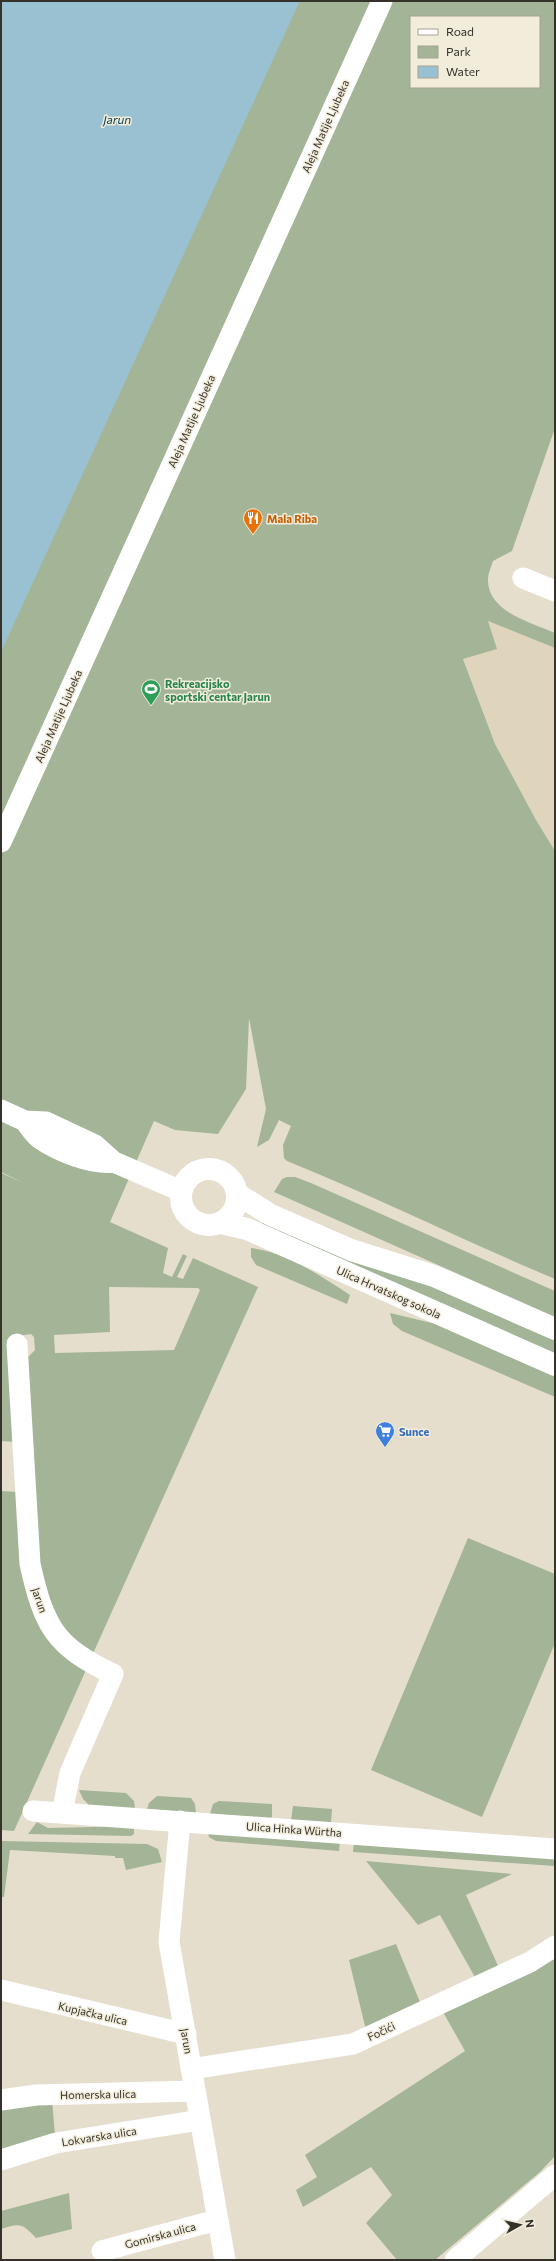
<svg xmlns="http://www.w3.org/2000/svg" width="556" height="2261" font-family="Commissioner,sans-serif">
<rect width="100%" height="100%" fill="#e5decd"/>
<path fill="#dfd5bd" d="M 488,621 L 555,648 L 555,851 L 536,820 L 495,744 L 463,658 L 497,649 Z"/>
<g fill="#a3b497" fill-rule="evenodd">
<path d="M 1,1 L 555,1 L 555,428 L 512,551 L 493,561 C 491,567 488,574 488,579 C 487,612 531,622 555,633 L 555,648 L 488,621 L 497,649 L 463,659 L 495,744 L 536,820 L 555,851 L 555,1279 C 465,1241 378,1198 287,1161 L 284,1158 L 283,1145 L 291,1126 L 279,1120 L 269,1140 L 257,1147 L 266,1109 L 249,1018 L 246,1089 L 218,1134 L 175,1130 L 154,1121 L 110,1222 L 168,1248 L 163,1273 L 172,1277 L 183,1254 L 187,1256 L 177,1277 L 183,1279 L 193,1258 L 258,1287 L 91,1658 L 68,1639 L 37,1572 L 28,1357 L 35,1350 L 34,1337 L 31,1334 L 11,1337 L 16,1442 L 1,1441 L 1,1173 L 24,1183 L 1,1172 ZM 411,17 L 539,17 L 539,87 L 411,87 ZM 109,1287 L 198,1288 L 200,1290 L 174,1350 L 55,1353 L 54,1335 L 110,1332 Z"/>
<path d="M 287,1177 L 295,1177 L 311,1183 L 555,1291 L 555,1317 L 274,1192 L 282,1179 Z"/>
<path d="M 264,1220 L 414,1278 L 555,1339 L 555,1354 L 262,1225 Z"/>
<path d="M 251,1248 C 288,1253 319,1275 350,1295 L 347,1304 L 256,1265 L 251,1257 Z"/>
<path d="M 390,1313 L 436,1324 L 555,1376 L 555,1397 L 402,1331 L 393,1324 Z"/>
<path d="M 1,1491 L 17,1492 L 25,1564 L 86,1670 L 14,1831 L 1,1830 Z"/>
<path d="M 468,1538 L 555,1574 L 555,1643 L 482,1817 L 371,1770 Z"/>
<path d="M 79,1790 L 126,1793 L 134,1801 L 135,1809 L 89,1805 L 83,1799 Z"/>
<path d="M 157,1796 L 191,1798 L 195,1804 L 196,1813 L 147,1809 L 149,1803 Z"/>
<path d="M 219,1801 L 272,1804 L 272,1817 L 270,1818 L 210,1814 L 213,1804 Z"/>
<path d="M 293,1806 L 332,1809 L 331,1822 L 291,1821 Z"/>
<path d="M 37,1822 L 48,1828 L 134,1826 L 134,1834 L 131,1836 L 28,1834 Z"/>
<path d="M 208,1833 L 340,1841 L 339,1851 L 216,1841 L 209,1837 Z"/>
<path d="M 1,1841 L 147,1844 L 158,1849 L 162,1862 L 126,1870 L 123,1858 L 115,1858 L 115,1856 L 10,1850 L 4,1897 L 1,1897 Z"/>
<path d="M 354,1842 L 555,1858 L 555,1866 L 353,1852 Z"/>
<path d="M 366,1861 L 512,1874 L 466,1895 L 499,1968 L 476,1979 L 440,1915 L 418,1925 Z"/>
<path d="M 396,1944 L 422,2007 L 366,2030 L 349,1960 Z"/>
<path d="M 552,1958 L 555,1962 L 555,2156 L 540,2172 L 435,2260 L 397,2260 L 366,2223 L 392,2195 L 371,2167 L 303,2207 L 296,2190 L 317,2177 L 305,2155 L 465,2051 L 443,2012 Z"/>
<path d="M 52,2099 L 55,2136 L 1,2155 L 1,2106 Z"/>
<path d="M 69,2193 L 72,2229 L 36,2238 C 22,2223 20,2223 1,2229 L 1,2211 Z"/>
</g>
<path fill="#9ac1d1" d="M 1,1 L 299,1 L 299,3 L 1,652 Z"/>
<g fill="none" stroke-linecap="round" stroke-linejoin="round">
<g stroke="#fff" stroke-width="21">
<path d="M 523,578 L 555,591"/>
<path d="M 1,842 L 382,1"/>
<path d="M 1,1110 L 25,1121 L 46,1122 L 95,1145 L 114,1162 L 181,1191"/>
<path d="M 25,1121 C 29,1127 33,1133 39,1138 C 57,1151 92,1165 114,1162"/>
<path d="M 17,1344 L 30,1564 C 44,1626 54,1646 113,1674 L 70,1773 L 62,1813"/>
<path d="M 33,1811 L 555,1849"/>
<path d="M 180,1821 L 169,1942 L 225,2260"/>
<path d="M 1,1990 L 186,2034"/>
<path d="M 191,2069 L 353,2044 L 530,1962 L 555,1946"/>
<path d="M 1,2100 L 36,2095 L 195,2091"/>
<path d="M 1,2160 L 56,2143 L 200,2120"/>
<path d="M 102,2251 L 217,2220"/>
<path d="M 455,2260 L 555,2175"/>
</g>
<g stroke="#fff" stroke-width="22">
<circle cx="209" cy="1197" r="28"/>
<path d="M 237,1194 L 271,1215 L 351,1250 L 434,1276 L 555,1329"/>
<path d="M 221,1223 L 247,1229 L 555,1365"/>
</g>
</g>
<defs>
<symbol id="restaurant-pin" viewBox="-11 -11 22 30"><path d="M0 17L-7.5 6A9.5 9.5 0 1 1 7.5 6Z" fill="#e8710a" stroke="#f2ecda"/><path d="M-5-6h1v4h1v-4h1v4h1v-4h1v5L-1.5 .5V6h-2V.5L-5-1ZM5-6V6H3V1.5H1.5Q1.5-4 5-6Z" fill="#fff"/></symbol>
<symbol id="stadium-pin" viewBox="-11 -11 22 30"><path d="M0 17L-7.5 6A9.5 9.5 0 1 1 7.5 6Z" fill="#2e9e5b" stroke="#f2ecda"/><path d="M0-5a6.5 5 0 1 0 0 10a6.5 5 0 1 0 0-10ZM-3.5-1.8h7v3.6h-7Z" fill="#fff"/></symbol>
<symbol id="supermarket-pin" viewBox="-11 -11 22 30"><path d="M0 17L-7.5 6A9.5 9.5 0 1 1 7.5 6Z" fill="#3f7fe0" stroke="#f2ecda"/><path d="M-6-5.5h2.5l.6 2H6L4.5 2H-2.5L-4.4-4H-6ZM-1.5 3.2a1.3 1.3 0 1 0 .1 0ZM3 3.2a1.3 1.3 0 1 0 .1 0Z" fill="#fff"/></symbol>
</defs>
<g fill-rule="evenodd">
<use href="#restaurant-pin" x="242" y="507" width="22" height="30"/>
<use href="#stadium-pin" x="140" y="678" width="22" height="30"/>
<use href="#supermarket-pin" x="374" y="1420" width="22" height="30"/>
</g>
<g text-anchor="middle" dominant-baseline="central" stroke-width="3" stroke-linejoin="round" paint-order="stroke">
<g font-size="11" fill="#35322c" stroke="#f2ecda">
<text transform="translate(325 126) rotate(-66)">Aleja Matije Ljubeka</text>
<text transform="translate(191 421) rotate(-66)">Aleja Matije Ljubeka</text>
<text transform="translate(58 716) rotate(-66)">Aleja Matije Ljubeka</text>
<text transform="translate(389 1292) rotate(24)">Ulica Hrvatskog sokola</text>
<text transform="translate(40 1600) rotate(71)">Jarun</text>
<text transform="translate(294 1829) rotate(4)">Ulica Hinka Würtha</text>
<text transform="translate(93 2013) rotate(13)">Kupjačka ulica</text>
<text transform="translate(381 2031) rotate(-25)">Fočići</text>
<text transform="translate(187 2041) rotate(80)">Jarun</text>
<text transform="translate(98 2094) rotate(-1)">Homerska ulica</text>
<text transform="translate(99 2136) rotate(-9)">Lokvarska ulica</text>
<text transform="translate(160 2235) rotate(-15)">Gomirska ulica</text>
</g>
<g font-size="11" font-weight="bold" fill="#c56008" stroke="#f2ecda" text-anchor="start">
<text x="267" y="518">Mala Riba</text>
</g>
<g font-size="11" font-weight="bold" fill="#27864d" stroke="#f2ecda" text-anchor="start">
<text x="165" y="683">Rekreacijsko<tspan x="165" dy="13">sportski centar Jarun</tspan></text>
</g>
<g font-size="11" font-weight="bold" fill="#366cbe" stroke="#f2ecda" text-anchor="start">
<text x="399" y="1431">Sunce</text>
</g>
<g font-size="12" font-style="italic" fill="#0b4355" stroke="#f2ecda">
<text x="117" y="119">Jarun</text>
</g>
</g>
<rect width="556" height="2261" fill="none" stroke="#35322c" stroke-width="4"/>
<rect x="410" y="16" width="130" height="72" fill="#f2ecda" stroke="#a6a294"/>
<rect x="418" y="29" width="20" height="6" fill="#ffffff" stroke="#a6a294"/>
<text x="446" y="36" font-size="12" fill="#35322c">Road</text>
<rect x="418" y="46" width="20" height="12" fill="#a3b497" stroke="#a6a294"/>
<text x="446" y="56" font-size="12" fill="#35322c">Park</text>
<rect x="418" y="66" width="20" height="12" fill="#9ac1d1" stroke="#a6a294"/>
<text x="446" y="76" font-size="12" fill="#35322c">Water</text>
<g transform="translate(520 2225) rotate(82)" stroke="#f2ecda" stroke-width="3" paint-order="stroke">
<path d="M0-3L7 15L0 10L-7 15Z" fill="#35322c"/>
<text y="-6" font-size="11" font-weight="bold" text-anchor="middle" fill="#35322c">N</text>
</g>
</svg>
